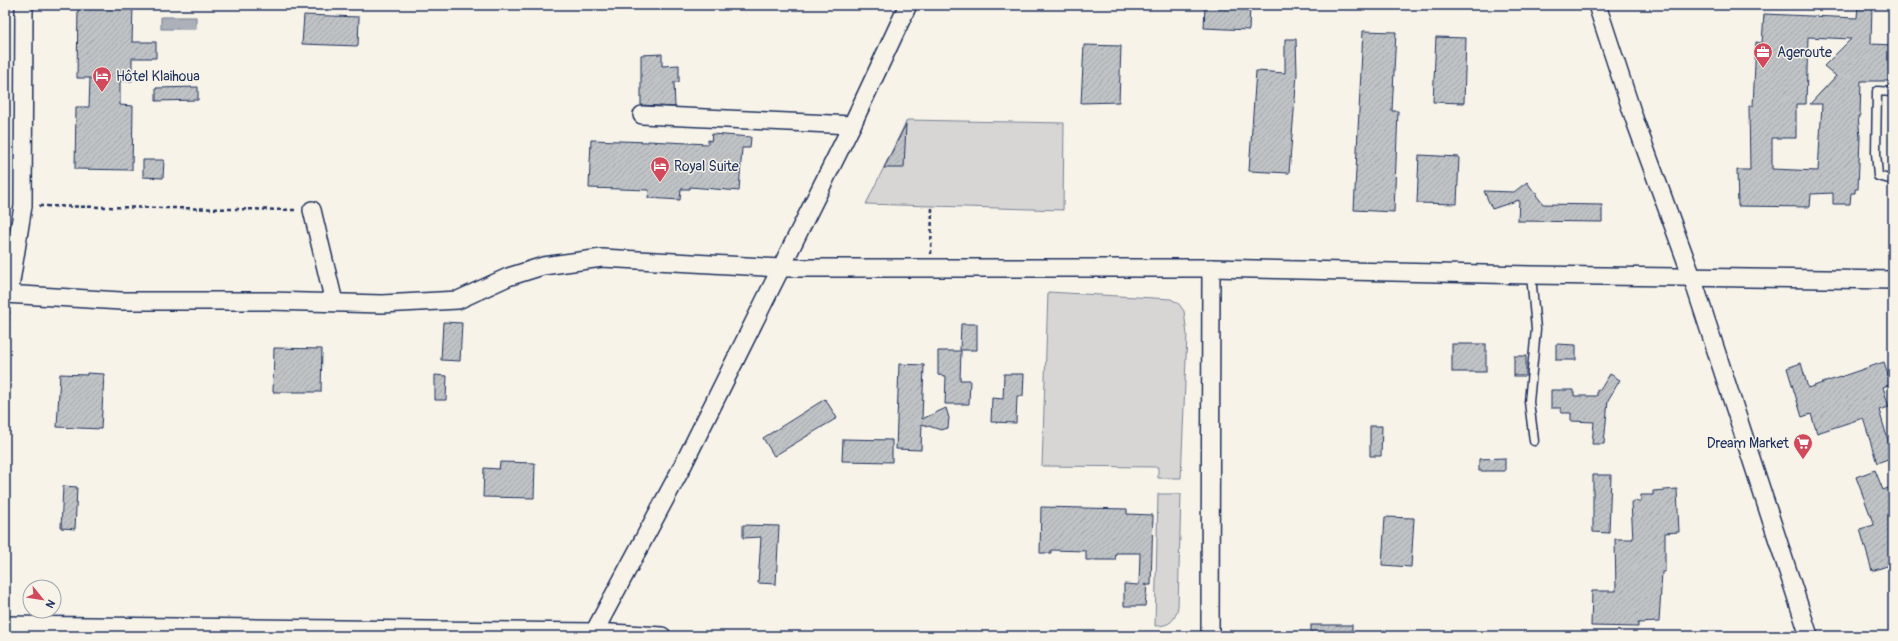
<svg xmlns="http://www.w3.org/2000/svg" width="1898" height="641" font-family="Pangolin,sans-serif">
<defs>
<pattern id="building-hatch" width="6" height="6" patternUnits="userSpaceOnUse"><rect width="6" height="6" fill="#c0c3c5"/><path d="M-1 1l2-2M0 6l6-6M5 7l2-2" fill="none" stroke="#a4a8ac"/></pattern>
</defs>
<rect width="100%" height="100%" fill="#f7f3e8"/>
<filter id="ink" filterUnits="userSpaceOnUse"><feTurbulence type="fractalNoise" baseFrequency=".025" numOctaves="2"/><feDisplacementMap in="SourceGraphic" scale="8" xChannelSelector="R" yChannelSelector="G"/><feConvolveMatrix kernelMatrix="1 2 1 2 8 2 1 2 1" color-interpolation-filters="sRGB"/></filter>
<g filter="url(#ink)">
<g fill="#d7d6d4" stroke="#798299">
<path d="M 907,120 L 1064,123 L 1063,210 L 866,204 Z"/>
<path d="M 1048,292 L 1171,299 L 1178,303 L 1184,311 L 1187,335 L 1181,478 L 1158,478 L 1158,467 L 1042,466 Z"/>
<path d="M 1158,494 L 1181,494 L 1178,607 C 1175,621 1170,626 1155,626 Z"/>
</g>
<rect fill="#acb0b9" stroke="#727c95" x="161" y="17" width="35" height="12"/>
<g fill="url(#building-hatch)" stroke="#1b2f5e" fill-rule="evenodd">
<path d="M 78,5 L 133,5 L 132,42 L 156,42 L 156,58 L 132,58 L 132,81 L 120,81 L 120,105 L 133,106 L 132,170 L 75,169 L 76,107 L 89,107 L 90,78 L 77,78 Z"/>
<path d="M 1205,5 L 1250,5 L 1249,30 L 1204,28 Z"/>
<path d="M 1858,5 L 1872,5 L 1871,44 L 1893,45 L 1893,75 L 1889,75 L 1888,81 L 1861,81 L 1860,116 L 1858,116 L 1860,137 L 1858,189 L 1855,189 L 1855,193 L 1851,193 L 1850,204 L 1833,204 L 1833,193 L 1811,194 L 1810,207 L 1738,206 L 1737,170 L 1750,170 L 1749,106 L 1753,106 L 1756,42 L 1762,43 L 1764,14 L 1857,18 ZM 1808,37 L 1851,39 L 1824,66 L 1836,76 L 1810,104 L 1822,104 L 1818,171 L 1772,169 L 1772,138 L 1796,138 L 1796,104 L 1806,104 Z"/>
<path d="M 304,15 L 359,17 L 358,46 L 302,44 Z"/>
<path d="M 1363,31 L 1396,32 L 1392,111 L 1398,111 L 1394,212 L 1354,210 Z"/>
<path d="M 1436,37 L 1466,38 L 1464,103 L 1433,102 Z"/>
<path d="M 1285,39 L 1296,39 L 1297,74 L 1289,173 L 1249,171 L 1256,71 L 1285,73 Z"/>
<path d="M 1084,45 L 1121,46 L 1119,102 L 1081,103 Z"/>
<path d="M 662,54 L 662,66 L 679,65 L 679,82 L 674,82 L 675,107 L 641,105 L 641,55 Z"/>
<path d="M 198,87 L 198,100 L 156,101 L 156,88 Z"/>
<path d="M 906,124 L 904,168 L 884,168 Z"/>
<path d="M 712,134 L 751,137 L 750,148 L 742,148 L 739,191 L 690,187 L 690,189 L 681,189 L 680,200 L 648,198 L 649,190 L 589,188 L 591,140 L 648,142 L 648,141 L 708,144 L 708,140 L 711,141 Z"/>
<path d="M 1419,155 L 1459,157 L 1457,204 L 1417,203 Z"/>
<path d="M 143,160 L 164,160 L 163,178 L 143,177 Z"/>
<path d="M 1527,182 L 1534,192 L 1538,193 L 1536,195 L 1543,204 L 1602,205 L 1602,222 L 1518,221 L 1519,200 L 1492,209 L 1484,191 L 1514,192 Z"/>
<path d="M 443,322 L 462,323 L 460,361 L 441,360 Z"/>
<path d="M 961,324 L 977,324 L 977,350 L 960,350 Z"/>
<rect x="1452" y="344" width="34" height="28"/>
<path d="M 1556,344 L 1576,345 L 1576,360 L 1556,360 Z"/>
<path d="M 274,348 L 322,349 L 321,392 L 273,392 Z"/>
<path d="M 938,351 L 961,351 L 960,380 L 970,380 L 969,404 L 945,404 L 946,376 L 938,375 Z"/>
<rect x="1514" y="356" width="12" height="20"/>
<path d="M 1884,362 L 1891,384 L 1883,387 L 1889,407 L 1879,410 L 1893,457 L 1877,463 L 1863,418 L 1817,433 L 1811,414 L 1802,417 L 1787,368 L 1801,363 L 1808,388 Z"/>
<path d="M 899,364 L 924,365 L 922,419 L 946,408 L 949,418 L 948,428 L 941,430 L 922,424 L 921,450 L 896,449 Z"/>
<path d="M 87,373 L 104,374 L 101,429 L 57,427 L 60,374 L 87,375 Z"/>
<path d="M 1004,374 L 1024,374 L 1023,396 L 1017,396 L 1016,423 L 991,422 L 992,398 L 1003,399 Z"/>
<path d="M 1610,374 L 1620,380 L 1608,400 L 1604,444 L 1592,444 L 1594,422 L 1571,421 L 1571,413 L 1561,413 L 1561,408 L 1551,408 L 1551,390 L 1574,390 L 1574,396 L 1597,396 L 1597,390 L 1600,390 Z"/>
<path d="M 435,375 L 447,376 L 446,400 L 435,400 Z"/>
<path d="M 825,399 L 837,418 L 774,456 L 763,438 Z"/>
<path d="M 1370,426 L 1382,426 L 1381,456 L 1370,456 Z"/>
<path d="M 843,439 L 892,440 L 892,462 L 842,461 Z"/>
<path d="M 1505,458 L 1505,471 L 1479,471 L 1479,459 Z"/>
<path d="M 500,462 L 535,463 L 534,498 L 483,497 L 484,468 L 499,469 Z"/>
<path d="M 1875,470 L 1883,490 L 1893,486 L 1893,564 L 1872,571 L 1860,529 L 1874,525 L 1856,477 Z"/>
<path d="M 1593,475 L 1611,475 L 1609,533 L 1593,532 Z"/>
<path d="M 63,486 L 77,487 L 75,529 L 61,528 Z"/>
<path d="M 1677,489 L 1679,532 L 1665,533 L 1665,572 L 1662,572 L 1659,622 L 1638,623 L 1638,627 L 1591,626 L 1592,591 L 1616,591 L 1615,539 L 1633,539 L 1631,502 L 1641,501 L 1641,495 L 1653,495 L 1653,491 Z"/>
<path d="M 1041,507 L 1127,509 L 1127,514 L 1153,515 L 1151,585 L 1144,585 L 1147,585 L 1145,606 L 1124,606 L 1124,584 L 1139,585 L 1140,553 L 1116,553 L 1115,560 L 1086,560 L 1086,551 L 1051,550 L 1051,553 L 1040,553 Z"/>
<path d="M 1385,517 L 1414,518 L 1411,567 L 1382,565 Z"/>
<path d="M 743,525 L 779,526 L 776,584 L 758,583 L 761,537 L 743,538 Z"/>
<rect x="1311" y="625" width="41" height="11"/>
</g>
<g fill="none" stroke-linecap="round" stroke-linejoin="round">
<defs>
<g id="service">
<path d="M 1893,92 L 1877,91 L 1876,153 L 1878,176 L 1893,180"/>
<path d="M 1531,275 L 1536,329 L 1529,402 L 1534,441"/>
</g>
<g id="minor">
<path d="M 1597,5 L 1634,118 L 1692,277 L 1809,636"/>
<path d="M 642,115 L 852,125"/>
<path d="M 312,210 L 334,302"/>
<path d="M 5,294 L 121,301 L 269,301 L 382,304 L 458,300 L 508,277 L 543,266 L 602,258 L 781,268 L 1211,268 L 1531,275 L 1893,280"/>
<path d="M 9,294 L 23,206 L 24,5"/>
<path d="M 5,625 L 594,632 L 662,636"/>
<path d="M 592,636 L 680,471 L 852,125 L 908,5"/>
<path d="M 1210,636 L 1211,268"/>
</g>
</defs>
<use href="#service" stroke="#1b2f5e" stroke-width="11"/>
<use href="#minor" stroke="#1b2f5e" stroke-width="20"/>
<g stroke="#1b2f5e" stroke-width="2.5" stroke-dasharray="4 3" stroke-linecap="butt">
<path d="M 39,206 L 298,210"/>
<path d="M 931,254 L 932,206"/>
<path d="M 5,392 L 9,309"/>
<path d="M 5,586 L 6,611"/>
</g>
<use href="#service" stroke="#f7f3e8" stroke-width="8"/>
<use href="#minor" stroke="#f7f3e8" stroke-width="17"/>
</g>
</g>
<defs>
<symbol id="office-pin" viewBox="-11 -11 22 30"><path d="M0 17L-7.5 6A9.5 9.5 0 1 1 7.5 6Z" fill="#d1495b" stroke="#f7f3e8"/><path d="M-6-3h4V-5.5h4V-3h4V5H-6ZM-1-4.5V-3h2v-1.5ZM-6 0V1H6V0Z" fill="#fff"/></symbol>
<symbol id="hotel-pin" viewBox="-11 -11 22 30"><path d="M0 17L-7.5 6A9.5 9.5 0 1 1 7.5 6Z" fill="#d1495b" stroke="#f7f3e8"/><path d="M-6-4.5h1.5V1H6V5H4.5V3h-9V5H-6ZM-4 0a1.8 1.8 0 1 1 3.6 0ZM.5 0V-2.5h3Q6-2.5 6 0Z" fill="#fff"/></symbol>
<symbol id="supermarket-pin" viewBox="-11 -11 22 30"><path d="M0 17L-7.5 6A9.5 9.5 0 1 1 7.5 6Z" fill="#d1495b" stroke="#f7f3e8"/><path d="M-6-5.5h2.5l.6 2H6L4.5 2H-2.5L-4.4-4H-6ZM-1.5 3.2a1.3 1.3 0 1 0 .1 0ZM3 3.2a1.3 1.3 0 1 0 .1 0Z" fill="#fff"/></symbol>
</defs>
<g fill-rule="evenodd">
<use href="#office-pin" x="1752" y="41" width="22" height="30"/>
<use href="#hotel-pin" x="91" y="65" width="22" height="30"/>
<use href="#hotel-pin" x="649" y="155" width="22" height="30"/>
<use href="#supermarket-pin" x="1792" y="432" width="22" height="30"/>
</g>
<g text-anchor="middle" dominant-baseline="central" stroke-width="3" stroke-linejoin="round" paint-order="stroke">
<g font-size="14" fill="#1b2f5e" stroke="#f7f3e8" text-anchor="start">
<text x="1777" y="52">Ageroute</text>
<text x="116" y="76">Hôtel Klaihoua</text>
<text x="674" y="166">Royal Suite</text>
<text x="1789" y="443" text-anchor="end">Dream Market</text>
</g>
</g>
<rect width="1898" height="641" fill="none" stroke="#f7f3e8" stroke-width="20"/>
<rect x="10" y="10" width="1878" height="621" fill="none" stroke="#1b2f5e" stroke-width="1.5" filter="url(#ink)"/>
<g transform="translate(42 599) rotate(120)"><circle r="19" fill="#f7f3e8" stroke="#9fa5b1"/>
<path d="M0-3L7 15L0 10L-7 15Z" fill="#d1495b"/>
<text y="-6" font-size="11" font-weight="bold" text-anchor="middle" fill="#1b2f5e">N</text>
</g>
</svg>
